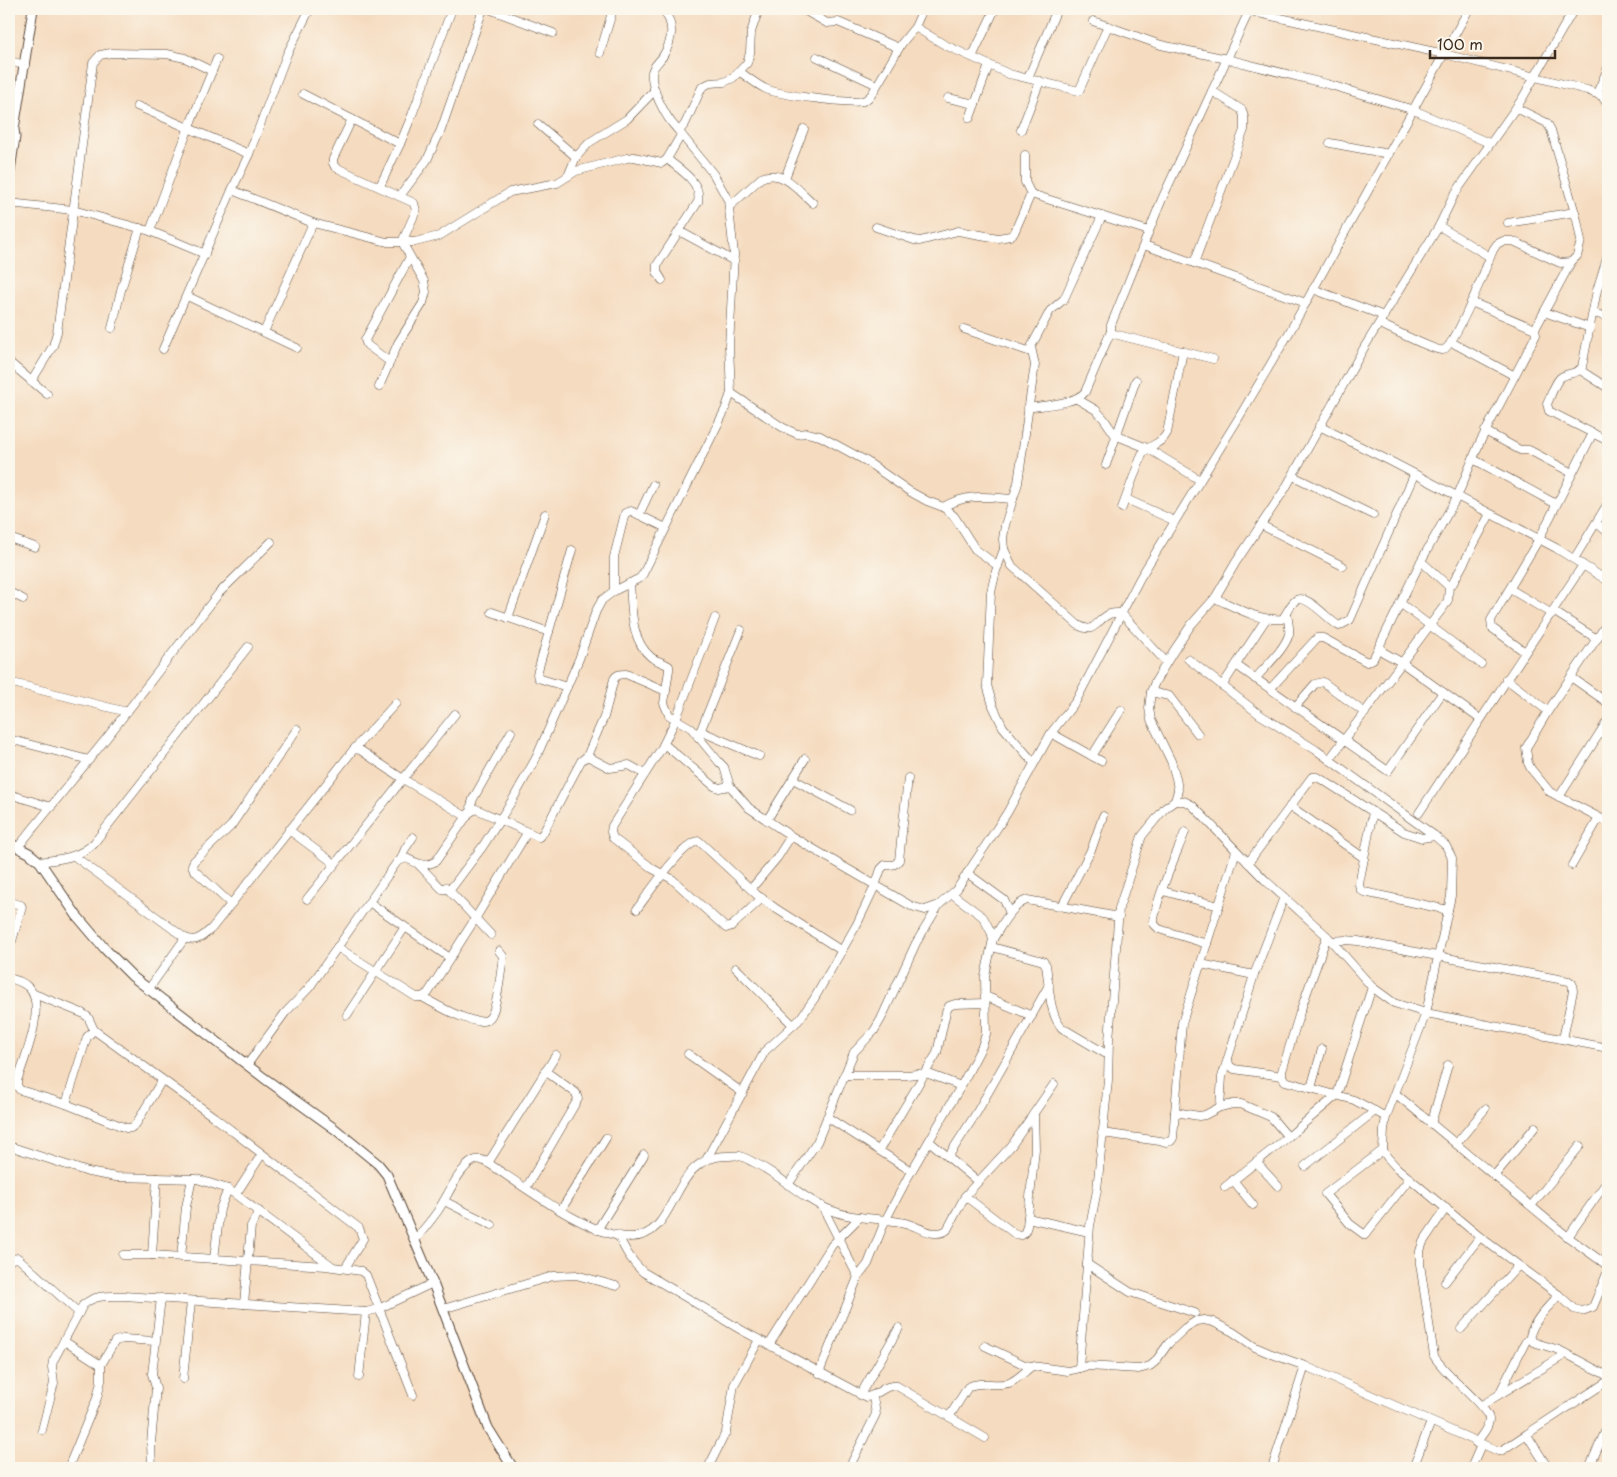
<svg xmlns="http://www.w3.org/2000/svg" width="1617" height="1477" font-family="'Playpen Sans',sans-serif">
<rect width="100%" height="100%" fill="#fbf7ec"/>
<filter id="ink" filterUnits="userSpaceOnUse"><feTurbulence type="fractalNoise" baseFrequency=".02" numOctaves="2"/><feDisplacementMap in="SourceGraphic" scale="10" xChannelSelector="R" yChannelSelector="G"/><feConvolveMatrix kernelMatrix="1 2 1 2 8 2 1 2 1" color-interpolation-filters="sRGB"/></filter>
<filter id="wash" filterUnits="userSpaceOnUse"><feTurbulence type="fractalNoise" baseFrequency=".0096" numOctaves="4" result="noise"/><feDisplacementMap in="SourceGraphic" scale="20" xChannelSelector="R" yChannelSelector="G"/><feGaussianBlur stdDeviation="1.12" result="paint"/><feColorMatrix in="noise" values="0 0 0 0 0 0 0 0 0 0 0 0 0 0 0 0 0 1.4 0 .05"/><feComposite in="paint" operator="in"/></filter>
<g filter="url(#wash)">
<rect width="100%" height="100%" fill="#f5dbbf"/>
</g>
<g filter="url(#ink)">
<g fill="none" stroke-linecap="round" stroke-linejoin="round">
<defs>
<g id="minor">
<path d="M 489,9 L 553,33"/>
<path d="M 662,9 C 675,23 673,40 663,56 C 660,61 653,66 652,72 C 650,88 666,118 677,129 L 681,129 L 685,124 L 702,87 L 710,83 L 724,82 L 733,78 L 747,63 L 750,53 L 751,32 L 759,9"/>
<path d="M 802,9 L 827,23 L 838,22 L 899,48"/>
<path d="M 1240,9 L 1444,54 L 1587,90 L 1602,96 L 1608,106"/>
<path d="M 1093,21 L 1161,45 L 1227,59 L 1327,84 L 1414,110 L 1489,143"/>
<path d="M 915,27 L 945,45 L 1009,74 L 1079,91 L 1108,26"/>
<path d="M 600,53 L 613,9"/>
<path d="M 817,57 L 877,85"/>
<path d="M 972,57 L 995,9"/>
<path d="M 9,61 L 25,65"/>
<path d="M 740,72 C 749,78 757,85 766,89 C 779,95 850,104 863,101 C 867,100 869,97 872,94 L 902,43 L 915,27 L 923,9"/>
<path d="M 1028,78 L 1057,9"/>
<path d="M 1597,93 L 1608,68"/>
<path d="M 303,94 L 400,144 L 412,115 L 452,9"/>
<path d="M 948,98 L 975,104"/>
<path d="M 137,106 L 249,154"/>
<path d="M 970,118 L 989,65"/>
<path d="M 352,119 L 333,159 L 333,163 L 335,167 L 414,203 L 416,211 L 402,242 L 424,281 L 426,292 L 423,303 L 398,343 L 379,387"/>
<path d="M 538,124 L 576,157"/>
<path d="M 1021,130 L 1040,81"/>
<path d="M 1330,143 L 1389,154"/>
<path d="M 1025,155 L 1025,182 L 1031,194 L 1149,231"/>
<path d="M 568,176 L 576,157 L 590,142 L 627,119 L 655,90"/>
<path d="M 785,178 L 804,129"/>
<path d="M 380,186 L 400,144"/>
<path d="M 232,190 L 313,223 L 264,332"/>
<path d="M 400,196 L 427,160 L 441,130 L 483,9"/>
<path d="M 9,203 L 73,210 L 150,231 L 205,254"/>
<path d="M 729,207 L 761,178 C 783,168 798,190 813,203"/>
<path d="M 1102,216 L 1064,299 L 1050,311 L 1031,347 L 1035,365 L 1032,384 L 1018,483 L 1005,525 L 1003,539 L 1004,549 L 1012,566 L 1078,625 C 1094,634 1095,623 1106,616 C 1111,612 1116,613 1121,613 L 1166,662"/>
<path d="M 313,223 L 387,242 L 415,242 L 439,236 L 510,192 L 557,183 L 576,171 L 627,158 L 634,157 L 662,163 L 667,159 L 681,135"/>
<path d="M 1508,223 L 1575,212"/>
<path d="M 1439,226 L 1490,257"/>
<path d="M 876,227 L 914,240 L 920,241 L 958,231 L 998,238 L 1010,236 L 1014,233 L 1031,194"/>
<path d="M 150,231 L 189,127 L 217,59"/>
<path d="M 679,231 L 734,261"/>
<path d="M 1144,245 L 1306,303"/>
<path d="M 1608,255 L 1597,290 L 1582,367 C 1577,375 1567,372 1560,378 C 1554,384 1551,396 1547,404 L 1549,411 L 1608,441"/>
<path d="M 1194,263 L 1244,130 L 1244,117 L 1242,110 L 1212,91"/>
<path d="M 662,280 L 657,272 L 657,265 L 698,202 C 702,182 680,170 667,159"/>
<path d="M 1313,289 L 1384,316"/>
<path d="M 187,296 L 297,348"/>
<path d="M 1544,312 L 1590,328"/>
<path d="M 1593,313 L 1608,317"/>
<path d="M 1380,324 C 1390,328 1436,352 1443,350 C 1455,347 1487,265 1493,250 L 1497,244 L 1503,241 L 1513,241 L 1560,263 L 1571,262 L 1577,256 L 1581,241 L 1577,220 L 1551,130 L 1547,123 L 1516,108"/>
<path d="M 112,328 L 121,290 L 140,228"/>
<path d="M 964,329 L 1031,352"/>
<path d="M 1535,329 L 1571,262"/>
<path d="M 1451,342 L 1513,375"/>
<path d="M 163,349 L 232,190 L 249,154 L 287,54 L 310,9"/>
<path d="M 1213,359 L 1114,334 L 1111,331 L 1111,325 L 1162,199 L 1250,9"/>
<path d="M 9,362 L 47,394"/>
<path d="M 390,362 L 367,345 L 365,340 L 410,257"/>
<path d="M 1580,370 L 1608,388"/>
<path d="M 31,382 L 53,346 L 57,332 L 93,63 L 100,55 L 111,53 L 167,54 L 185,58 L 212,71"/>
<path d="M 731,393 L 782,427 L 797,434 L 807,433 L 820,436 L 866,461 L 909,491 L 927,501 L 943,507 L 954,516 L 975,549 L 998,566"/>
<path d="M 1077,399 L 1096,410 L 1104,419 L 1115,435 L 1147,448 L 1200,480"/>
<path d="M 1028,408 C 1044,405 1075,404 1085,392 L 1111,331"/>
<path d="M 1319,426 L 1392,462 L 1556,548 L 1608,581"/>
<path d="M 1485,431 L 1520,450 L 1529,450 L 1572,473"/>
<path d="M 1473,459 L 1556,504"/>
<path d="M 1106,465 L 1136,380"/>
<path d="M 1293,476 L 1373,515"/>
<path d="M 1126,499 L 1175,521"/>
<path d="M 943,507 C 969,493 986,497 1013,499"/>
<path d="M 1122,508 L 1142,454 C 1149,444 1161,445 1167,433 L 1183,351"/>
<path d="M 639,515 L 653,485"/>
<path d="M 1596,523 L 1608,532"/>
<path d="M 1261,525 L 1343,566"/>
<path d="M 9,538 L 35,547"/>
<path d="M 1004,549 L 996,571 L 991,592 L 987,685 L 993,706 L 1003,727 L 1034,763"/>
<path d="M 1574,559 L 1608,503"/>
<path d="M 1421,561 L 1446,584 L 1449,585 L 1453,583 L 1490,514"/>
<path d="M 630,583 C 632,607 630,640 651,657 C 656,661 663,662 669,666 L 669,670 L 664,703 L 669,715 L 691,728 L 719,762 L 724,767 L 730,786 L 749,808 L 791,836 L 911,906 L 925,910 L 939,905 L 957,889 L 1007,813 L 1051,733 L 1076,701 L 1140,578 L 1238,419 L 1289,333 L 1469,9"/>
<path d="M 1510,589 L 1552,614"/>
<path d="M 614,591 L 614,557 L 625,513 L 631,511 L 666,528"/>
<path d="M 9,592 L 23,599"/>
<path d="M 1215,598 C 1237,608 1258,621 1282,619 C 1287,614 1290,604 1296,600 C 1307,593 1329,621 1339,626 L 1350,620 L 1414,475"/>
<path d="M 1400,603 L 1481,664"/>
<path d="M 1553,611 L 1597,639"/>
<path d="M 492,612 L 549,632"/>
<path d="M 508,618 L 545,514"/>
<path d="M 715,618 L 676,719 L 661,749 L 612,826 L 611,832 L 613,838 L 653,869 L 672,879 L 726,928 L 732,926 L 762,898"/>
<path d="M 1608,622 L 1548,711 L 1526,748 L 1528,763 L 1531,769 L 1550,792 L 1608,822"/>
<path d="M 1380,645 L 1383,652 L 1401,662 L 1480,719"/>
<path d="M 1525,652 L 1492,628 L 1491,620 L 1539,539 L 1593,433"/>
<path d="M 1188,659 L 1259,714 L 1316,750 L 1435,836 L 1446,846 L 1452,858 L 1451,896 L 1426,1013 L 1386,1117 L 1384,1130 L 1383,1150 L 1387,1157 L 1397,1168 L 1480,1237 L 1559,1295 L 1574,1309 L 1582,1311 L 1593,1307 L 1608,1271"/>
<path d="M 1236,665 L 1388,771 L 1443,692"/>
<path d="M 1571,677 L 1608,703"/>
<path d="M 1255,679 C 1265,667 1285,649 1289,634 C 1290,628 1288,621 1287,614"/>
<path d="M 1506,679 L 1548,711"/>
<path d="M 9,682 L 127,712"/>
<path d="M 1222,686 L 1266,619"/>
<path d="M 567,687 L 538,678 L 537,674 L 572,550"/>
<path d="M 1270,689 L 1317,638 L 1323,638 L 1367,662 L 1373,659 L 1421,561 L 1457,497 L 1479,444 L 1536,335 L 1535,329 L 1471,302"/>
<path d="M 1151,692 L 1169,696 L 1198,734"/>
<path d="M 1295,707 L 1315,684 L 1323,682 L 1365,713"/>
<path d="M 700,731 L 759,756"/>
<path d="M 1051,733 L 1101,761"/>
<path d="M 698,737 L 741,630"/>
<path d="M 9,739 L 89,760"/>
<path d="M 664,744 L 714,786 L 719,788 L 730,786"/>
<path d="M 354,749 L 396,703"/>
<path d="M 587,756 L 604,717 L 614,679 C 617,674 620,674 626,674 L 666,691"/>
<path d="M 1092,756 L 1121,710"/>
<path d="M 1329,760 L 1445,605 L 1448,600 L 1449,585"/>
<path d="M 793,779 L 850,810"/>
<path d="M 9,794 L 51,807"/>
<path d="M 1559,797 L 1608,720"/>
<path d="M 1175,801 L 1178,790 L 1176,778 L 1171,761 L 1151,720 L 1149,708 L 1151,692 L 1155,682 L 1173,652 L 1191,625 L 1215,598 L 1236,562 L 1285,489 L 1365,346 L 1439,226 L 1454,195 L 1522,99 L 1574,9"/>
<path d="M 1290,806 L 1364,858"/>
<path d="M 472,810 L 471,806 L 473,799 L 511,732"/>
<path d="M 1373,812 L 1359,884 L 1360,889 L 1364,892 L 1448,910"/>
<path d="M 1419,813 L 1583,565"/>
<path d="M 767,820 L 805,759"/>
<path d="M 289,830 L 335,864"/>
<path d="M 1185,832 C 1177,853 1153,905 1154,924 L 1159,929 L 1207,944"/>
<path d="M 18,847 L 105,740 L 219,593 L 271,542"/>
<path d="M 74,856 L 185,938 C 197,943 203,936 212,928 L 354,749 L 360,750 L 403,779 L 467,817"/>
<path d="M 401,859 L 405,849 L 413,837"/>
<path d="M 40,862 C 60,859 79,858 94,843 L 248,647"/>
<path d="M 1248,863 L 1312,777 L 1317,777 L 1326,782 L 1404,832 L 1422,838 L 1435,836"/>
<path d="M 418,864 L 442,889 L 448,889 L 453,886 L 483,846 L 513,799 L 536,758 L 579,659 L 596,611 L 602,600 L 614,591 L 640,578 L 643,574 L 725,410 L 731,393 L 729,346 L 734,254 L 728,200 L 714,175 L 677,129"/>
<path d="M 1572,865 L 1599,818"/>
<path d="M 967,873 L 1004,900 L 1010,913"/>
<path d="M 446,887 L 491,935"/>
<path d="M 751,889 L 777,858 L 791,836"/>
<path d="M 1163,891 L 1219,906"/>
<path d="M 307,899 L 455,714"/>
<path d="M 9,902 L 21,905 L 22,907 L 12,941"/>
<path d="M 369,902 L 450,958"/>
<path d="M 231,904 L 194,870 L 192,865 L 194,861 L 231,826 L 297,729"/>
<path d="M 1062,906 L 1092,848 L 1103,816"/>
<path d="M 637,909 C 648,894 683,842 699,841 L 757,895 L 775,908 L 842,951"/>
<path d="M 1327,936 L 1300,1012 L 1282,1071 L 1282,1076 L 1285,1081 L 1354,1100 L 1386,1117"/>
<path d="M 993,939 C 1002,925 1011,906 1027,900 L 1119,917"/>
<path d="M 1332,941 L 1345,940 L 1358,941 L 1569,981 L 1572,983 L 1573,991 L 1563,1039"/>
<path d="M 337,947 L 416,997 L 422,997 L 428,993 L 475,919 L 527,833"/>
<path d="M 992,947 L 1043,961 L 1046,965 C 1049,983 1049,1015 1062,1028 L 1108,1055"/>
<path d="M 1201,964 L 1254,975"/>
<path d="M 736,968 L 793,1025"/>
<path d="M 9,978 C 16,980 24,982 29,988 C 47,1006 24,1060 17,1081 L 17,1086 L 20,1090 L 66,1104 L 126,1128 L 131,1128 L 136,1124 L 162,1080"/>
<path d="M 148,990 L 185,938"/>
<path d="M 34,994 L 82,1013 L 88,1017 L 94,1030"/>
<path d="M 985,996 L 1032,1016"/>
<path d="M 422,997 C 434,1003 481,1033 491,1016 C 498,1005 501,970 503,956 L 499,951"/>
<path d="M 347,1015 L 405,927"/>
<path d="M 688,1054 L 743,1093"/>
<path d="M 247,1065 L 285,1013 L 309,988 L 397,862 L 406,858 C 416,863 425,868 436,861 L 469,813 L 476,809 L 539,837 L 543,833 L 581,761 L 587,756 L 610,768 L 629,765 L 645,774"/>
<path d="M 844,1075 L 907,1075 L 926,1073 L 961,1086"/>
<path d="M 1282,1076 L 1234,1069 L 1229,1065 L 1228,1058 L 1254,975 L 1284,897"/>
<path d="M 1311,1088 L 1322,1049"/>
<path d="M 1396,1094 L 1568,1237 L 1608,1266"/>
<path d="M 66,1104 L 87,1037 L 94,1030 L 214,1117 L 359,1228 L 363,1239 L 345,1268"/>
<path d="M 1220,1107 L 1222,1077 L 1228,1058"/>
<path d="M 1175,1112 L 1199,1116 L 1205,1115 L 1220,1107 L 1233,1104 L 1241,1104 L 1271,1117 L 1288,1137"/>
<path d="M 827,1117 L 911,1171"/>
<path d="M 1431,1124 L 1448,1065"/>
<path d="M 1102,1133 L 1167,1142 L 1171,1141 L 1173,1138 L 1182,1023 L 1236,851"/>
<path d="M 929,1141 L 977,1181"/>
<path d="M 1456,1144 L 1485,1109"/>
<path d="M 9,1146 L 88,1172 L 116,1177 L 197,1179 L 228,1189 L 332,1266"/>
<path d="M 879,1150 L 937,1053 L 946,1012 L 949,1006 L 955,1004 L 985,1003"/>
<path d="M 1383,1150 L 1325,1194 L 1350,1224 L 1365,1235 L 1410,1178"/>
<path d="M 948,1157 L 977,1112 L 1049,985"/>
<path d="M 706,1160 L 765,1051 L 799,1020 L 814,999 L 857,924 L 875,886 L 881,869 L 885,865 C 892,865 895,866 899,860 L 908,778"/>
<path d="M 1256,1162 L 1278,1186"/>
<path d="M 488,1163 L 556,1055"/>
<path d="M 1305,1166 L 1375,1111"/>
<path d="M 1494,1176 L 1535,1127"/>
<path d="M 1233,1180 L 1253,1205"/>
<path d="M 788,1185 L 817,1142 L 854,1052 L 874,1031 L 881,1019 L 916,943 L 939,905"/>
<path d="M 1225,1187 L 1288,1137 L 1337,1095 L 1372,987"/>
<path d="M 526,1188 L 578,1099 L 576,1093 L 545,1071"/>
<path d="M 236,1194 L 262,1154"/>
<path d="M 965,1196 L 1015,1234 L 1022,1235 L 1025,1232 L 1027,1226 L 1035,1149 L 1034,1114"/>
<path d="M 444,1201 L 492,1225"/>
<path d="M 822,1206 L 858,1277"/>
<path d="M 1531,1206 L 1580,1146"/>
<path d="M 1446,1208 L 1423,1242 L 1420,1251 L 1420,1264 L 1434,1356 C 1443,1373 1488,1407 1489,1419 C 1489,1428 1481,1436 1476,1443"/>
<path d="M 561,1210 L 606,1138"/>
<path d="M 1028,1218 L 1089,1232"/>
<path d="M 597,1230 L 644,1155"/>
<path d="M 618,1235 C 625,1250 631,1261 643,1272 L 743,1331 L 866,1397 C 878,1396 884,1384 897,1386 L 985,1438"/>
<path d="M 1568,1237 L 1608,1180"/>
<path d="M 415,1240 C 422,1231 430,1222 437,1212 C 447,1198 458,1169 473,1161 C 479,1158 483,1160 488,1163 C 522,1185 591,1238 631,1237 C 680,1237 668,1155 728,1156 C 732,1156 736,1155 740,1156 C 744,1157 749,1160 753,1162 C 781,1175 802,1199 830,1210 C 854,1220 880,1217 905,1223 C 918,1226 934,1239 947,1230 L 965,1196 L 1012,1145 L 1054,1084"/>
<path d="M 123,1255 L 152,1255 L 326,1266 L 361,1271 L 366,1275 L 413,1395"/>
<path d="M 152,1255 L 157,1178"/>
<path d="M 181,1257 L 186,1207 L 192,1179"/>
<path d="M 214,1259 L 220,1209 L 228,1189"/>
<path d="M 9,1262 L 11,1259 L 18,1258 L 79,1313"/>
<path d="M 1087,1264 L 1130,1292 L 1195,1313"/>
<path d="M 1445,1282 L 1480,1237"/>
<path d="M 1559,1295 C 1548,1307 1533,1321 1530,1336 L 1533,1342 L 1559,1350 L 1608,1376"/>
<path d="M 244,1304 L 251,1226 L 259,1211"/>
<path d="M 443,1309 L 553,1276 L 576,1275 L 616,1286"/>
<path d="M 1461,1329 L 1518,1266"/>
<path d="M 64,1341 L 101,1365"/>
<path d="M 769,1345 L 832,1245 L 860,1217"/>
<path d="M 985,1346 L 1025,1365 L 1068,1371 L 1087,1366 L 1139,1369 L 1150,1366 L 1155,1362 L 1168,1344 L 1185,1328 L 1196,1321 L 1204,1320 L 1213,1322 L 1233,1332 L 1255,1347 L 1269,1353 L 1305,1366 L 1498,1451 L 1501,1451 L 1608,1381"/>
<path d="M 1079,1368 L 1090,1226 L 1097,1190 L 1108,1080 L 1109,1041 L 1119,908 L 1142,836 L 1165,808 L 1175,801 L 1184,801 L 1192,805 L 1265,880 L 1327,936 L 1372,987 L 1394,1003 L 1426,1013 L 1608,1048"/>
<path d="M 819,1373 L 858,1277 L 868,1264 L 885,1221 L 908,1177 L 961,1086 L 982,1046 L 986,1034 L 985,976 L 993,939 L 991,932 L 983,917 L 952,894"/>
<path d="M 359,1377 L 366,1312"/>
<path d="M 183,1379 L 191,1301"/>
<path d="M 1499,1394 L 1526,1341"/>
<path d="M 860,1395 L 899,1328"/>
<path d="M 1482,1405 L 1566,1354"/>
<path d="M 949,1417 L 968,1387 C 980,1380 996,1387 1009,1383 C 1017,1380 1025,1371 1032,1366"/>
<path d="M 42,1430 L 54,1383 L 52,1367 L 53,1361 L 83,1305 C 96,1294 108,1296 124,1296 L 366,1312 L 378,1309 L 433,1283"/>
<path d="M 1527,1435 L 1548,1468"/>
<path d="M 68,1468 L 97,1398 L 101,1381 L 101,1365 L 115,1341 L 123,1339 L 155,1341"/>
<path d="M 152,1468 L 151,1443 L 156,1388 L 152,1374 L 161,1298"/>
<path d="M 708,1468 L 726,1432 L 734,1385 L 759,1340"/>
<path d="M 849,1468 L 876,1414 L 873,1397"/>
<path d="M 1272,1468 L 1305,1366"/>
<path d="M 1413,1468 L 1431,1422"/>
<path d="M 1471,1468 L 1481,1445"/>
<path d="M 1589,1468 L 1608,1425"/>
</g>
<g id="tertiary">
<path d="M 9,177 L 15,137 L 14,129 L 33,9"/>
<path d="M 9,843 L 29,853 L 40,862 L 77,916 L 105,949 L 133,977 L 264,1078 L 335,1129 L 378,1164 L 387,1175 L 434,1286 L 488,1428 L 513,1468"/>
</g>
</defs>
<use href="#minor" stroke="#574536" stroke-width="9"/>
<use href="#tertiary" stroke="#574536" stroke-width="11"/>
<use href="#minor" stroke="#fff" stroke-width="8"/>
<use href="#tertiary" stroke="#fff" stroke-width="9"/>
</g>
</g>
<rect width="1617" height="1477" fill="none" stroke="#fbf7ec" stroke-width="30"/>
<path d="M1430 50v8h125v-8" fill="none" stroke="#3b2a1e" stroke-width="2.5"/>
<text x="1437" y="50" font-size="15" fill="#3b2a1e" stroke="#fbf7ec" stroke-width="4" paint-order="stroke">100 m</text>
</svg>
